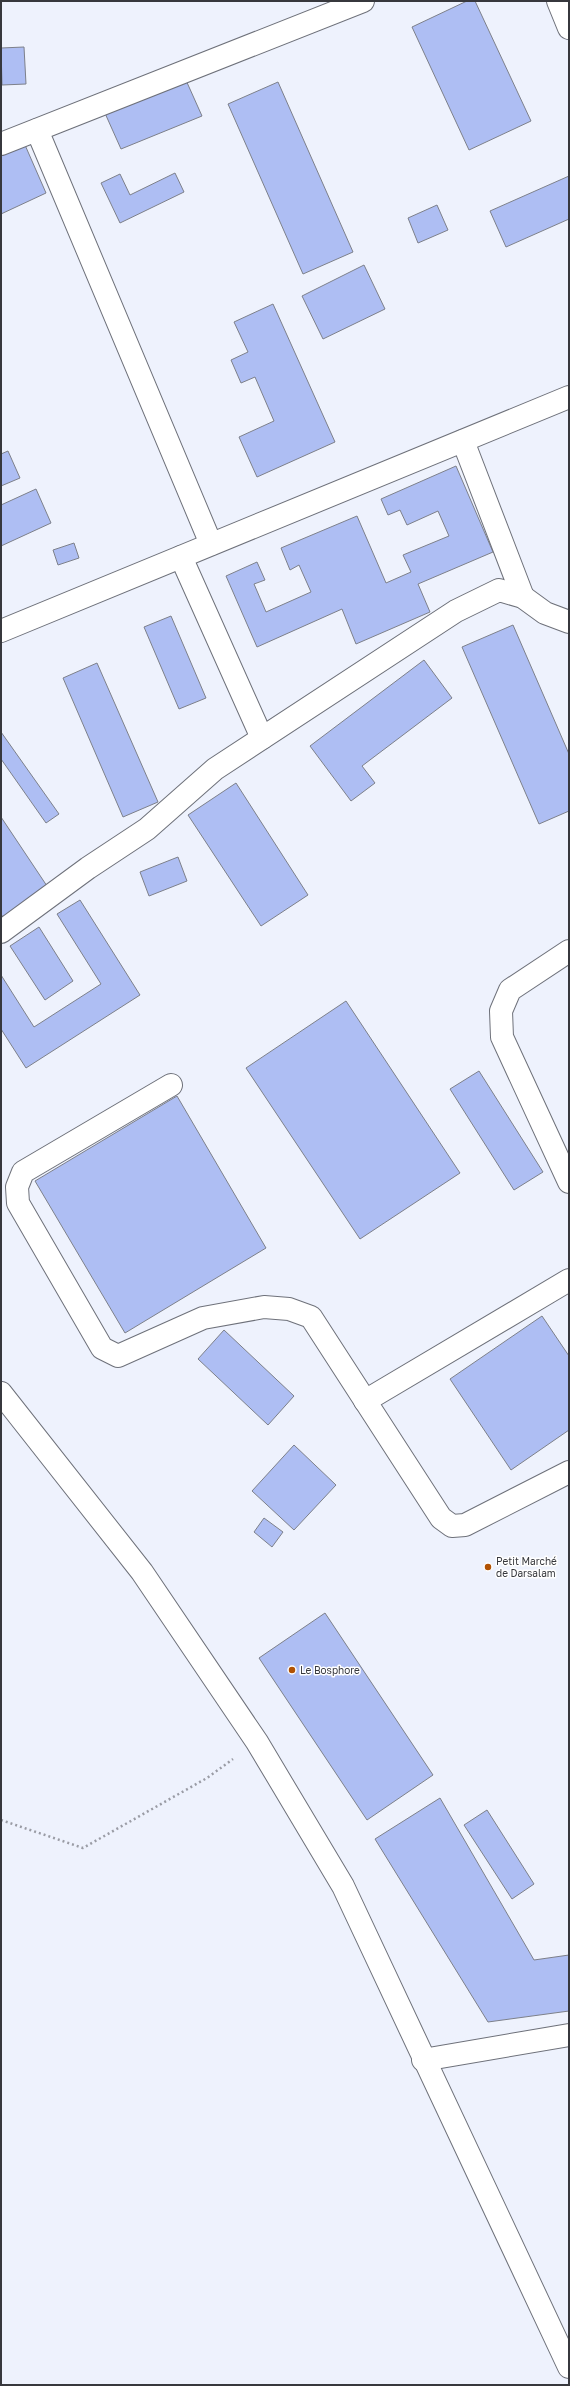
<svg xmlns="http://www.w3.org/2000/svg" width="570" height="2386" font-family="'Golos Text',sans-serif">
<rect width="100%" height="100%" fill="#eef2fd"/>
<g fill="#aebef3" stroke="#7d808a">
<path d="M 467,1 L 475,1 L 531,121 L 469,150 L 412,27 Z"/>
<path d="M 24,47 L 26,84 L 2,85 L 1,48 Z"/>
<path d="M 185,78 L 202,116 L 121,149 L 104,111 Z"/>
<path d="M 278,82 L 353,252 L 303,274 L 228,104 Z"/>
<path d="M 25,145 L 46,193 L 1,214 L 1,156 Z"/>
<path d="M 175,173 L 184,192 L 120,223 L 101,183 L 120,174 L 130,195 Z"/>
<path d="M 569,176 L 569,219 L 506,247 L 490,211 Z"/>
<path d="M 437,205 L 448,230 L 418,243 L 408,218 Z"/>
<path d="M 364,265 L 385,309 L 323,339 L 302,296 Z"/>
<path d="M 273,304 L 335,442 L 257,477 L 239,437 L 274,421 L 255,377 L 241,383 L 231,360 L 248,352 L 234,322 Z"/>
<path d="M 8,451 L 20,478 L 1,486 L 1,454 Z"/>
<path d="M 456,466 L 493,552 L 418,584 L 430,612 L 356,644 L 342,609 L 257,647 L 226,576 L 257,562 L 265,580 L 254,584 L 266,612 L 311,592 L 299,565 L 290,570 L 281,548 L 357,516 L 386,583 L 411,572 L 403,555 L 449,536 L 438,511 L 407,525 L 400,510 L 388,515 L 381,499 Z"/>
<path d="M 36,489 L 51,523 L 1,546 L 1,505 Z"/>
<path d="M 74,543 L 79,558 L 58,565 L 53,550 Z"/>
<path d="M 171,616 L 206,698 L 179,709 L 144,627 Z"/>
<path d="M 513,625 L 569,754 L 569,811 L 539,824 L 462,647 Z"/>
<path d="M 424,660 L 452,698 L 362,766 L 375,783 L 351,801 L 310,746 Z"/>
<path d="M 97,663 L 158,802 L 123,817 L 63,678 Z"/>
<path d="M 1,732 L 59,814 L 46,823 L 1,759 Z"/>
<path d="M 236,783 L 308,895 L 261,926 L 188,815 Z"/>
<path d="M 1,817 L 49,889 L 4,919 L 1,914 Z"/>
<path d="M 178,857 L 187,881 L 149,896 L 140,872 Z"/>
<path d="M 80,900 L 140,995 L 26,1068 L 1,1029 L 1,975 L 34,1027 L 101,984 L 57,914 Z"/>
<path d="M 39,927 L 73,981 L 45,1000 L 10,946 Z"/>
<path d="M 346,1001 L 460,1173 L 360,1239 L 246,1068 Z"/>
<path d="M 479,1071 L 543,1172 L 514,1190 L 450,1089 Z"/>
<path d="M 177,1096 L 266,1248 L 125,1333 L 35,1181 Z"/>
<path d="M 542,1316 L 569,1356 L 569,1430 L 511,1470 L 450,1379 Z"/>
<path d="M 224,1330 L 294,1396 L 268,1425 L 198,1359 Z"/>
<path d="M 294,1445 L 336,1485 L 294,1530 L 252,1491 Z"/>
<path d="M 264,1518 L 283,1532 L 272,1547 L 254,1532 Z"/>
<path d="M 325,1613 L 433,1775 L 367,1820 L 259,1658 Z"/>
<path d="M 440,1798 L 534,1960 L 569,1955 L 569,2011 L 488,2022 L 375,1839 Z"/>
<path d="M 487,1810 L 534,1884 L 512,1899 L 464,1825 Z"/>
</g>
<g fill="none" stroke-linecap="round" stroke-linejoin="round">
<defs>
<g id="minor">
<path d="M 558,1 L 569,28"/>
<path d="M 37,130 L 211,544"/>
<path d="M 1,144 L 363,1"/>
<path d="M 463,441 L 523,597"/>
<path d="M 181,557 L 262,738"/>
<path d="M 1,631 L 569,397"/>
<path d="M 1,932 L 88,868 L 147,829 L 215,769 L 456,611 L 499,590 L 523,597 L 545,613 L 569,622"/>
<path d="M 569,951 L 510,990 L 501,1011 L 502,1037 L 569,1182"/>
<path d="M 171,1085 L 23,1172 L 17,1187 L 18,1203 L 102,1348 L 118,1356 L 203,1318 L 264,1307 L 289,1309 L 311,1317 L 441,1518 L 452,1526 L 465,1525 L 569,1472"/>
<path d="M 365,1401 L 569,1280"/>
<path d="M 423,2060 L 569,2035"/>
</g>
<path id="highway" d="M 1,1393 L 142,1572 L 257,1742 L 343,1886 L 569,2367"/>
</defs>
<use href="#minor" stroke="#6e717a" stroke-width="24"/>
<use href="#highway" stroke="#6e717a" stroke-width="24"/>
<path stroke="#9a9ca5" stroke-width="2.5" stroke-dasharray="2 3" stroke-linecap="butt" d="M 1,1820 L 83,1848 L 207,1778 L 233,1759"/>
<use href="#minor" stroke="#fff" stroke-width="22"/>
<use href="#highway" stroke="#fff" stroke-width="22"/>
</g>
<g fill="#b15203" stroke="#fff" stroke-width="1.5">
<circle cx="488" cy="1567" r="4"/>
<circle cx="292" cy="1670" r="4"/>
</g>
<g text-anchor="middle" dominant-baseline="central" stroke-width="3" stroke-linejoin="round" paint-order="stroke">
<g font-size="10" fill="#37383d" stroke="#fff" text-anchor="start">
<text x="496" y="1561">Petit Marché<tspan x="496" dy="12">de Darsalam</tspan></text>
<text x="300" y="1670">Le Bosphore</text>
</g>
</g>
<rect width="570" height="2386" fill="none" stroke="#37383d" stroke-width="4"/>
</svg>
